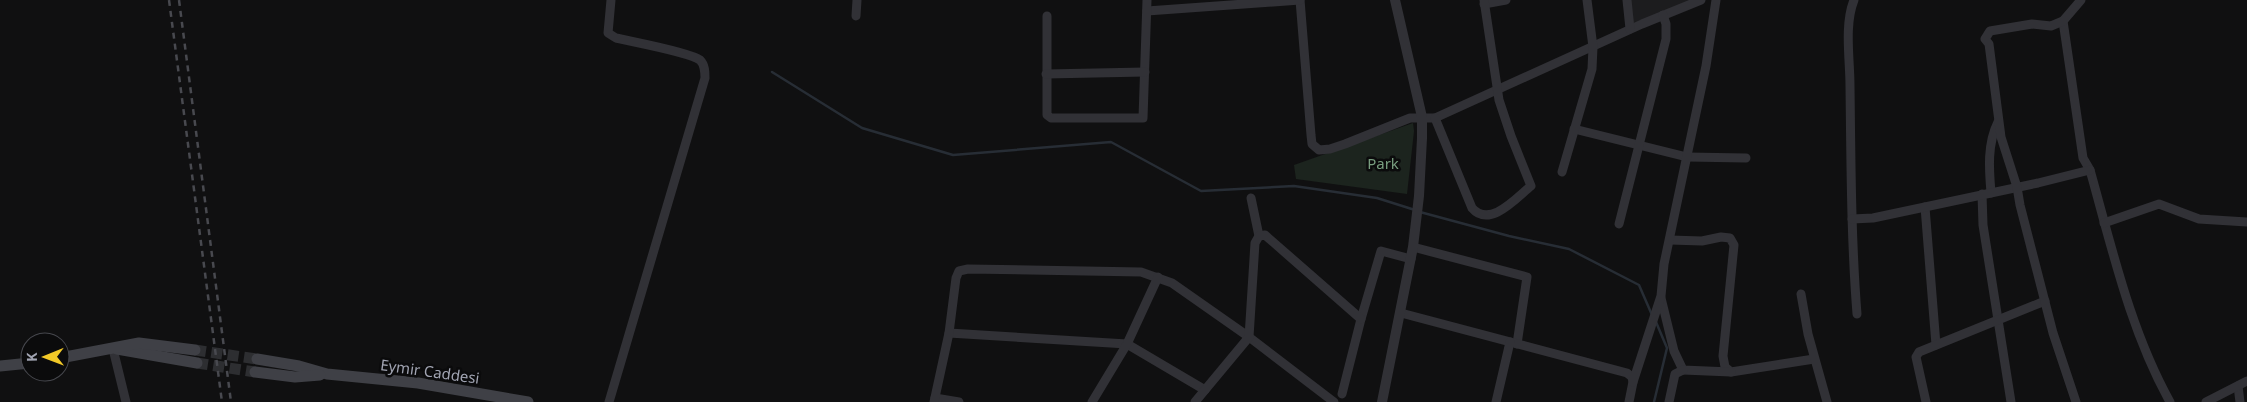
<svg xmlns="http://www.w3.org/2000/svg" width="2247" height="402" font-family="'Noto Sans',sans-serif">
<rect width="100%" height="100%" fill="#101011"/>
<path fill="#1c1c1e" d="M 1626,0 L 1694,0 L 1632,26 Z"/>
<path fill="#1c241e" d="M 1413,123 L 1414,131 L 1407,194 L 1296,179 L 1294,165 Z"/>
<g fill="none" stroke-linecap="round" stroke-linejoin="round">
<g stroke="#272d35" stroke-width="2.5">
<path d="M 772,72 L 862,128 L 953,155 L 1111,142 L 1201,191 L 1294,186 L 1377,198 L 1415,210"/>
<path d="M 1420,212 L 1509,236 L 1569,249 L 1639,285 L 1652,315"/>
<path d="M 1654,402 L 1667,348 L 1656,322"/>
</g>
<g stroke="#2d2e31" stroke-width="11" stroke-dasharray="11 5.5" stroke-linecap="butt">
<path d="M 195,350 L 257,359"/>
<path d="M 197,363 L 255,372"/>
</g>
<g stroke="#313136" stroke-width="9">
<path d="M 1300,0 L 1311,135 L 1312,144 L 1319,150 L 1330,149 L 1345,144 L 1410,118 L 1435,118 L 1642,24 L 1701,0"/>
<path d="M 1627,0 L 1630,29"/>
<path d="M 1854,0 C 1844,25 1850,59 1850,86 C 1851,163 1851,238 1857,314"/>
<path d="M 1484,4 L 1506,0"/>
<path d="M 1147,11 L 1300,0"/>
<path d="M 856,16 L 857,0"/>
<path d="M 1047,16 L 1047,115 L 1051,118 L 1143,118 L 1147,0"/>
<path d="M 2063,21 L 2083,158 L 2090,170 C 2112,248 2130,330 2170,402"/>
<path d="M 1046,74 L 1145,72"/>
<path d="M 1435,118 L 1472,208 C 1490,229 1517,197 1531,186 L 1511,136 L 1499,100 L 1484,0"/>
<path d="M 1574,129 L 1687,157 L 1746,158"/>
<path d="M 1562,172 L 1592,69 L 1593,47 L 1587,0"/>
<path d="M 1991,193 C 1989,169 1987,144 1998,122"/>
<path d="M 1982,194 L 1983,225 L 2011,402"/>
<path d="M 1251,198 L 1259,236"/>
<path d="M 1925,207 L 1936,345"/>
<path d="M 1852,219 L 1873,218 L 2038,183 L 2090,170"/>
<path d="M 2104,223 L 2159,204 L 2199,219 L 2247,222"/>
<path d="M 1619,224 L 1666,39 L 1666,24 L 1663,15"/>
<path d="M 1670,240 L 1702,241 L 1721,237 L 1730,238 L 1734,245 L 1723,356 L 1725,367 L 1731,372 L 1814,359"/>
<path d="M 1413,247 L 1527,277 L 1517,344"/>
<path d="M 1801,294 L 1808,334 L 1827,402"/>
<path d="M 1661,298 L 1674,351 L 1683,370 L 1731,372"/>
<path d="M 1401,313 L 1627,373 L 1632,377 L 1633,382 L 1629,402"/>
<path d="M 949,333 L 1127,344 L 1205,390"/>
<path d="M 113,349 L 126,402"/>
<path d="M 1633,382 L 1661,296 L 1664,264 L 1706,66 L 1716,0"/>
<path d="M 2238,386 L 2240,402"/>
<path d="M 1342,394 L 1361,319 L 1381,251 L 1411,259"/>
<path d="M 935,398 L 959,402"/>
<path d="M 609,402 L 705,78 C 705,72 705,65 700,60 C 689,52 633,42 616,38 L 608,33 L 611,0"/>
<path d="M 934,402 L 949,333 L 956,278 L 959,271 L 968,269 L 1141,272 L 1172,283 L 1249,337 L 1334,402"/>
<path d="M 1092,402 L 1127,344 L 1158,277"/>
<path d="M 1195,402 L 1249,337 L 1255,243 L 1259,236 L 1265,235 L 1361,319"/>
<path d="M 1496,402 L 1510,342"/>
<path d="M 1669,402 L 1675,374 L 1683,370"/>
<path d="M 1926,402 L 1916,357 L 1919,352 L 2045,301"/>
<path d="M 2076,402 L 2053,333 L 2020,205 L 2017,187 L 2001,137 L 1989,44 L 1985,39 L 1990,31 L 2032,24 L 2051,26 L 2063,21 L 2081,0"/>
<path d="M 2206,402 L 2247,381"/>
</g>
<path stroke="#313136" stroke-width="10" d="M 1382,402 L 1413,247 L 1419,196 L 1422,138 L 1422,117 L 1395,0"/>
<g stroke="#3f4046" stroke-width="11">
<path d="M 117,349 L 197,363"/>
<path d="M 60,358 L 139,343 L 195,350"/>
<path d="M 257,359 L 299,366 L 327,374 L 418,383 L 528,402"/>
<path d="M 0,366 L 30,363"/>
<path d="M 255,372 L 295,377 L 320,375"/>
</g>
<g stroke="#48494f" stroke-width="2.5" stroke-dasharray="6 5" stroke-linecap="butt">
<path d="M 169,0 L 222,402"/>
<path d="M 179,0 L 231,402"/>
</g>
</g>
<g text-anchor="middle" dominant-baseline="central" stroke-width="5" stroke-linejoin="round" paint-order="stroke">
<g font-size="15" fill="#789e7f" stroke="#0b0b0c">
<text x="1383" y="163">Park</text>
</g>
<g font-size="15" fill="#a1a4b2" stroke="#0b0b0c">
<text transform="translate(430 371) rotate(8)">Eymir Caddesi</text>
</g>
</g>
<g transform="translate(45 357) rotate(269)"><circle r="24" fill="#0b0b0c" stroke="#47484e"/>
<path d="M0-4L9 19L0 12L-9 19Z" fill="#f2c928"/>
<text y="-8" font-size="14" font-weight="bold" text-anchor="middle" fill="#a1a4b2">K</text>
</g>
</svg>
